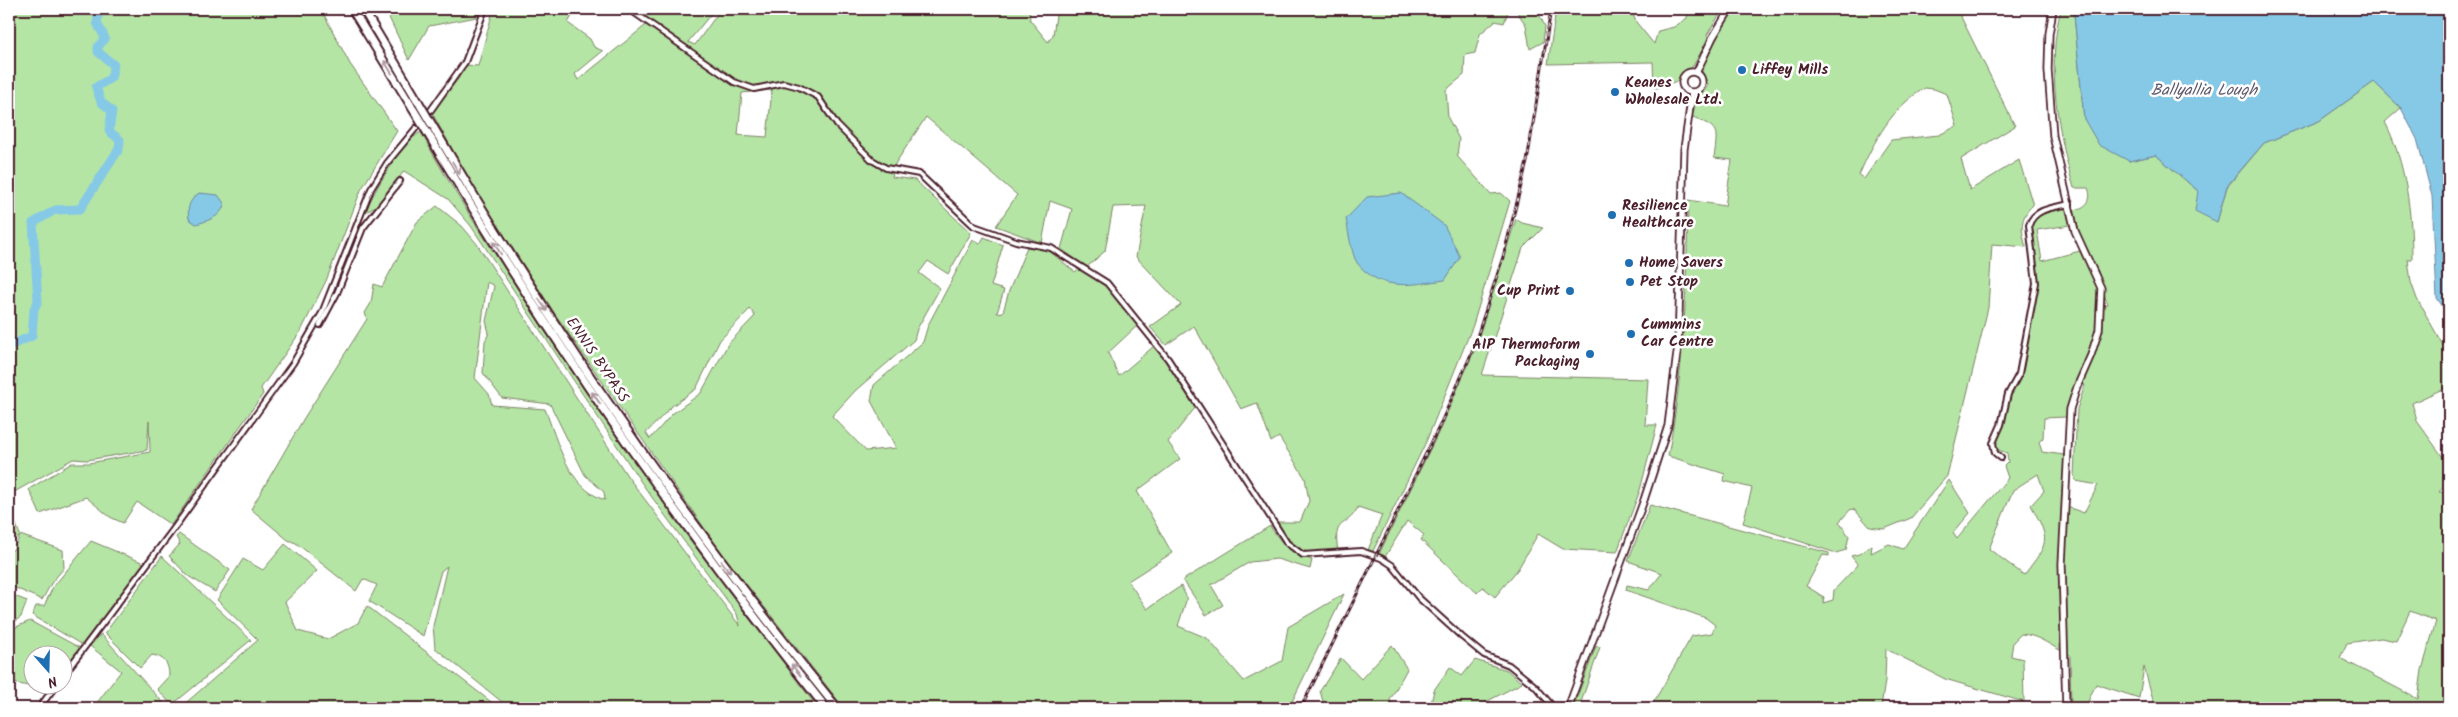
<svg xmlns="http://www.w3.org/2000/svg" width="2458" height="717" font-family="Kalam,sans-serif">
<rect width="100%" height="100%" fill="#fff"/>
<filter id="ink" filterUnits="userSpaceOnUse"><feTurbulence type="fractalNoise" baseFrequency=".02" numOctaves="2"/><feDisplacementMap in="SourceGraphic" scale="10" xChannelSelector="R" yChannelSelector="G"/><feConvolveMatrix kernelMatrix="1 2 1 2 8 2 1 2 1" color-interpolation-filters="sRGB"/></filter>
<g filter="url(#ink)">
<g fill="#b4e5a4" stroke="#7f8268" fill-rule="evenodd">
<path d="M 9,9 L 321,9 L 350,64 L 397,131 L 361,190 L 326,281 L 301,331 L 261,388 L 263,394 L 171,525 L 137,502 L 123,523 L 110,517 L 86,497 L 40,514 L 29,489 L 72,463 L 89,463 L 150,452 L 149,421 L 147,450 L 87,460 L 73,459 L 9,495 Z"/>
<path d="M 385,9 L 475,9 L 479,10 L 477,17 L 429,26 L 409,60 Z"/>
<path d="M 488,9 L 576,9 L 568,23 L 590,39 L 594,47 L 603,51 L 575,74 L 578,80 L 651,21 L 632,9 L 715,9 L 688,42 L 695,45 L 721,9 L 757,9 L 763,14 L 768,9 L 800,9 L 815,14 L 819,9 L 1029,9 L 1030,20 L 1048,42 L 1053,35 L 1057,9 L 1509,9 L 1504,23 L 1495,21 L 1480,34 L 1475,53 L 1465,55 L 1464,75 L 1446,90 L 1448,118 L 1459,139 L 1457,156 L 1491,194 L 1501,193 L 1510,201 L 1473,325 L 1426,442 L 1373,551 L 1368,550 L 1382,515 L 1358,507 C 1347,530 1332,516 1338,551 C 1303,555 1295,553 1277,522 L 1300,522 L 1309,501 L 1305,478 L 1279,437 L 1271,442 L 1257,403 L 1241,409 L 1194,326 L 1166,345 L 1150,327 L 1181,305 L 1136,257 L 1146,206 L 1113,207 L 1105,251 L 1087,267 L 1061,249 L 1072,209 L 1050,201 L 1042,243 L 996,226 L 1017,195 L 926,117 L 895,164 L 892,177 L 915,180 L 971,233 L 948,274 L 928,261 L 919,273 L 940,288 L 917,329 L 914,340 L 856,390 L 832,416 L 866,451 L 896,448 L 871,401 L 874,385 L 923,342 L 928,325 L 973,240 L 980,244 L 984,237 L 1003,245 L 991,286 L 1004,290 L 997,313 L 1003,312 L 1009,291 L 1027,247 L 1048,250 L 1075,272 L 1079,268 L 1106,285 L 1138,325 L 1108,353 L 1119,376 L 1154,346 L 1169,365 L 1195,408 L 1168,442 L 1180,459 L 1137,491 L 1172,553 L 1128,581 L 1147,609 L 1181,586 L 1187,598 L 1178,626 L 1207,638 L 1244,681 L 1282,661 L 1288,627 L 1344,594 L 1289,708 L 844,708 L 724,556 L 672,482 L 555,314 L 474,188 L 432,113 L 458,79 L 466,65 L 478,66 L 493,11 L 487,11 ZM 772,90 L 767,137 L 738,135 L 742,93 ZM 750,309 L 755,316 L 728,344 L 701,393 L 672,414 L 650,439 L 646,433 L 672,406 L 696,389 L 720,340 Z"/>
<path d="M 1515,9 L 1536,9 L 1545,26 L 1543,42 L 1530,49 L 1526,25 Z"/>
<path d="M 1556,9 L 1631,9 L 1636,22 L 1654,44 L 1658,31 L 1674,27 L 1687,18 L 1689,9 L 1723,9 L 1707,35 L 1708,40 L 1693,66 L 1677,81 L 1657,88 L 1654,88 L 1653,62 L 1548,64 Z"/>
<path d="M 1735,9 L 1959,9 L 1959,13 L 2015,126 L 1961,159 L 1970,190 L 2019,160 L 2033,205 C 2019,218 2021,230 2026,247 L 1992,244 L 1988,308 L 1947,476 L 1911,518 L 1884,529 L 1870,527 L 1855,510 L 1851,509 L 1839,522 L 1849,536 L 1846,550 L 1836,553 L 1743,523 L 1752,488 L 1724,481 L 1725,474 L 1668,456 C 1684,372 1687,286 1688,200 L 1725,206 L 1732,160 L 1714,158 C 1718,127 1719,129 1691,116 C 1693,92 1702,99 1708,84 L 1701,69 L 1705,58 ZM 1925,88 L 1934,89 L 1947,94 L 1957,126 L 1939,135 L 1891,140 L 1864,179 L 1859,175 C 1874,141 1892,107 1925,88 Z"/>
<path d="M 2061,9 L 2075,9 L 2074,14 L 2084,119 L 2129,161 L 2156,155 L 2198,191 L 2217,222 L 2227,187 L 2264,143 L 2319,121 L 2374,82 L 2401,108 L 2385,122 C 2406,163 2412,213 2412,259 L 2408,259 L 2411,282 L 2417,299 L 2449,356 L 2449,386 L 2412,403 L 2417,421 L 2445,460 L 2449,460 L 2449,480 L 2439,492 L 2449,493 L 2449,708 L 2149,708 L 2154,703 L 2144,667 L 2139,698 L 2096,684 L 2089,699 L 2088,708 L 2071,708 L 2070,655 C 2051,647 2040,635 2021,634 L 2013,642 L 2011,656 L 2023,659 L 2024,702 L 1945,679 L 1886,649 L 1885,681 L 1881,707 L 1656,708 L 1652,705 L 1692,636 L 1712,633 L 1715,625 L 1706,618 L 1626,590 L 1627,585 L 1649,590 L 1662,573 L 1628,561 L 1650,505 L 1829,553 L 1829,556 L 1823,555 L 1806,586 L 1824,597 L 1823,603 L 1833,600 L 1834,590 L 1858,565 L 1851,556 L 1859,554 L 1872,545 L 1871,553 L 1889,544 L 1903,549 L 1949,480 L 1970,513 L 1953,533 L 1957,539 L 2008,478 L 2004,466 L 2008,462 L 2007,453 L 1998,450 L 1995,442 L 2005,419 L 2011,395 L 2019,381 L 2024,366 L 2038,283 L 2031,232 C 2031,213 2048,212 2062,207 L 2066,210 L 2070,225 L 2037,230 L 2042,261 L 2080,251 L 2098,289 L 2098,306 L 2107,304 L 2098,271 L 2082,243 L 2074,210 C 2086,208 2093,200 2088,188 L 2074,188 C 2058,135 2046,64 2061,9 ZM 2075,381 L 2085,385 L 2077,409 L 2074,476 L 2076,481 L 2098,485 L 2084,513 L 2062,505 L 2064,455 L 2042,452 L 2039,442 L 2043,438 L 2044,418 L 2066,417 ZM 2038,474 L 2044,491 L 2031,505 C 2051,542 2049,542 2024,575 L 1989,549 L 2013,490 ZM 2410,611 L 2436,621 L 2422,670 L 2418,699 L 2340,658 L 2347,643 L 2381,638 L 2396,641 Z"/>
<path d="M 421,132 C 452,191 490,246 527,302 C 618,442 717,576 818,708 L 506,708 L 507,706 L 435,648 L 433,626 L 447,566 L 441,571 L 423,636 L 369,601 L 377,585 L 363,579 L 356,591 L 296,543 L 288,540 L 251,509 L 304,418 L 367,319 L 365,313 L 371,303 L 374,284 L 382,287 L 417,222 L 437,206 L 462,226 L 477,244 L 628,477 L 740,626 L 737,614 L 643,485 L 471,226 L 448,199 L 404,171 C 392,187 383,205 364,213 C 375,191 399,144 421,132 ZM 487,282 L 494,286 L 486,321 L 489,333 L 485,341 L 483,373 L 502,398 L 550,404 L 585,475 L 604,492 L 605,500 C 568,488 558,442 545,409 L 492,405 L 489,394 L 475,378 Z"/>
<path d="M 1516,219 L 1522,223 L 1543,228 L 1523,248 L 1482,375 L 1648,379 L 1645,425 L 1657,425 L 1640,490 L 1617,552 L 1563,549 L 1538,534 L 1518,569 L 1495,597 L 1483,587 L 1477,593 L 1421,540 L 1424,535 L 1407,521 L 1385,557 L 1379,554 L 1441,427 L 1474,351 Z"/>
<path d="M 9,506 L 20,535 L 63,550 L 64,568 L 52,582 L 42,600 L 9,585 L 9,550 L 13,550 L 20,536 L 9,544 Z"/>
<path d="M 1270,526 C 1281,543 1291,554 1312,560 L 1310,569 L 1277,559 L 1250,562 L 1211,585 L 1223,605 L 1206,615 L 1183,580 Z"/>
<path d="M 179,534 L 230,570 L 215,592 L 188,576 L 169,556 L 180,544 L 176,537 Z"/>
<path d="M 91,541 L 144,563 L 82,645 L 32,615 L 36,606 L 44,606 L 53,587 Z"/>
<path d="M 285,544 L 317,571 L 285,602 L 298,631 L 328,639 L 358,623 L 367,606 L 499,708 L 180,708 L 258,640 L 217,600 L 243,559 L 263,570 Z"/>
<path d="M 162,556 L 251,640 L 172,705 L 157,689 L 169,676 C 169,663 164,657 152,655 L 140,668 L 105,633 Z"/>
<path d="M 9,594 L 27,601 L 21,617 L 9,625 Z"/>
<path d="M 30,621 L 80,648 L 63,671 L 62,654 L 32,654 L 32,684 L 52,685 L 45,693 L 38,688 L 9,682 L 9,630 Z"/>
<path d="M 101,634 L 168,708 L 93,708 L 121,671 L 90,646 Z"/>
<path d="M 1392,645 L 1407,669 L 1390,700 L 1394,708 L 1325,708 L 1320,691 L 1341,658 L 1361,679 Z"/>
<path d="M 1596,646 L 1600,647 L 1579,708 L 1573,708 Z"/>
<path d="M 1475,660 L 1507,670 L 1522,683 L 1484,703 L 1490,708 L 1430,708 L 1434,690 L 1450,667 L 1462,676 Z"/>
</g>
<g fill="#86c9e7" stroke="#6e859c">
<path d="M 2075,9 L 2449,9 L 2449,316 L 2437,298 L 2432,196 L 2417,139 L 2401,108 L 2374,82 L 2319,121 L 2264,143 L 2227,186 L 2217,222 L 2195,211 L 2198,191 L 2156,155 L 2129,161 L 2099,145 L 2084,119 L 2074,14 Z"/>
<path d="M 199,193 L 218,195 L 224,203 C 223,216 208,221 196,224 L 189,219 C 187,207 189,201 199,193 Z"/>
<path d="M 1401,193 L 1444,225 L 1460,257 L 1445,280 C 1414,284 1382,293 1358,264 C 1352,257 1348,229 1346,219 L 1367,197 Z"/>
</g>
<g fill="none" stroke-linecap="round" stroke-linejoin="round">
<path stroke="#86c9e7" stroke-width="9" d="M 9,346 L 32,336 L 34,309 L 38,301 L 33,223 L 55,210 L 80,209 L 119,149 L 120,140 L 109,131 L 112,111 L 101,102 L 96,87 L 111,78 L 114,65 L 98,52 L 98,47 L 105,38 L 97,23 L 99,9"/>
<defs>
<g id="street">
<path d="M 629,9 L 734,82 L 754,89 L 784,83 L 799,87 L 818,97 L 837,125 L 872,160 L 886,168 L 919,174 L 974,226 L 1016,241 L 1051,248 L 1107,283 L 1168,359 L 1287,543 L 1303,555 L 1361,551 L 1381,558 L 1392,565 L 1419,598 L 1462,637 L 1484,655 L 1509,665 L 1535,686 L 1554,708"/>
<path d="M 431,110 L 465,62 L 485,9"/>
<path d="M 320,325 L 337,293 L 363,228 L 400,181"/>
<path d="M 2001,458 L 1995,453 L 1993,443 L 2001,425 L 2008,394 L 2019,374 L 2036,283 L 2029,225 C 2035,208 2053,208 2070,204"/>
<path d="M 62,677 L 172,531 L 293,363 L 322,313 L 371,189 L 387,163 L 416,128"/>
<path d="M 39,708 L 57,684"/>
</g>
<g id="secondary">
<path d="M 2053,9 L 2049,34 L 2048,70 L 2053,136 L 2075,231 L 2101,288 L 2099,330 L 2091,355 L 2077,387 L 2070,409 L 2062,564 L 2066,708"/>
<circle cx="1692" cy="82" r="10"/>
<path d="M 1696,73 L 1713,37 L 1730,9"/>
<path d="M 1568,708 L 1644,500 L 1668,426 L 1678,345 L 1684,149 L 1692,93"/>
</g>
<g id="highway">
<path d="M 352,9 L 413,109"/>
<path d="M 363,9 L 419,103"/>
<path d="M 432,125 C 551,330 688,525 837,708"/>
<path d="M 427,132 C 545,333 680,526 826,708"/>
</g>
</defs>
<use href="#street" stroke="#4a1f2b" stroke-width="8"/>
<use href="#secondary" stroke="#4a1f2b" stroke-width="9"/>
<use href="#highway" stroke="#4a1f2b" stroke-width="11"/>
<use href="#street" stroke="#fff" stroke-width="4"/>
<use href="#secondary" stroke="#fff" stroke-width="5.5"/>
<use href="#highway" stroke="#fff" stroke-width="7"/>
<defs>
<path id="rail" d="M 1301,708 L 1439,427 L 1472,352 L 1503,257 L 1527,162 L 1551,9"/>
</defs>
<use href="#rail" stroke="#4a1f2b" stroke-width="3"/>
<use href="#rail" stroke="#fff" stroke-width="1" stroke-dasharray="4" stroke-linecap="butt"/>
<defs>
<g id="highway-bridge">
<path d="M 419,103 L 432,125"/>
<path d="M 413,109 L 427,132"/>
</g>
</defs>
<use href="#highway-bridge" stroke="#4a1f2b" stroke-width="11" stroke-linecap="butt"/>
<use href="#highway-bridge" stroke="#fff" stroke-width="7"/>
</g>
<defs><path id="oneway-shaft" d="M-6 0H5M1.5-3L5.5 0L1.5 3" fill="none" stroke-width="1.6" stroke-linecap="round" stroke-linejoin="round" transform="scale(1.25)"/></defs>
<g stroke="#ae9aa0">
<use href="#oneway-shaft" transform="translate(388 67) rotate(-121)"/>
<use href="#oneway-shaft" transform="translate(456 168) rotate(60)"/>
<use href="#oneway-shaft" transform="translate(497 248) rotate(-123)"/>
<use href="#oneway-shaft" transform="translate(543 305) rotate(57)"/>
<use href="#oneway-shaft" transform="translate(596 398) rotate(-125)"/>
<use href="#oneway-shaft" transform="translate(726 567) rotate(53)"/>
<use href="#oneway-shaft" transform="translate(796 670) rotate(-128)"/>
</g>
</g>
<g fill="#1f6fb2" stroke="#fff" stroke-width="2">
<circle cx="1742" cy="70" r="5"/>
<circle cx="1615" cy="92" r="5"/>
<circle cx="1612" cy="215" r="5"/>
<circle cx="1629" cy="263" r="5"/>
<circle cx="1630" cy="282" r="5"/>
<circle cx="1570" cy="291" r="5"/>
<circle cx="1631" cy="334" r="5"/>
<circle cx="1590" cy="354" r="5"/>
</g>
<g text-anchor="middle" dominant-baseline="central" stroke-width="5" stroke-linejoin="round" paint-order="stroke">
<g font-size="15" font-weight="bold" fill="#4a1f2b" stroke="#fff" text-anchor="start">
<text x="1752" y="70">Liffey Mills</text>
<text x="1625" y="83">Keanes<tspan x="1625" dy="17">Wholesale Ltd.</tspan></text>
<text x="1622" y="206">Resilience<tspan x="1622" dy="17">Healthcare</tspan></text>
<text x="1639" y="263">Home Savers</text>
<text x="1640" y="282">Pet Stop</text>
<text x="1560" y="291" text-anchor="end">Cup Print</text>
<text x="1641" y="325">Cummins<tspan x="1641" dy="17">Car Centre</tspan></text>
<text x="1580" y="345" text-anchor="end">AIP Thermoform<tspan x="1580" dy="17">Packaging</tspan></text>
</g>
<g font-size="15" fill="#4a1f2b" stroke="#fff">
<text transform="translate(597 360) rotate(56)">ENNIS BYPASS</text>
</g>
<g font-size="16" font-style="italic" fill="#5f5a6d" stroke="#fff">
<text x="2204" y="90">Ballyallia Lough</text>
</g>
</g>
<rect width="2458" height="717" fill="none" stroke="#fff" stroke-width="30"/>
<rect x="15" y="15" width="2428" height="687" fill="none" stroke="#4a1f2b" stroke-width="2" filter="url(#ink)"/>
<g transform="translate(48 670) rotate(160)"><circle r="24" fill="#ffffff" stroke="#b7a5aa"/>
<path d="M0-4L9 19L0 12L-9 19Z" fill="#1f6fb2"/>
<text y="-8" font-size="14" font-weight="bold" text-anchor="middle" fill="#4a1f2b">N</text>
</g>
</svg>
